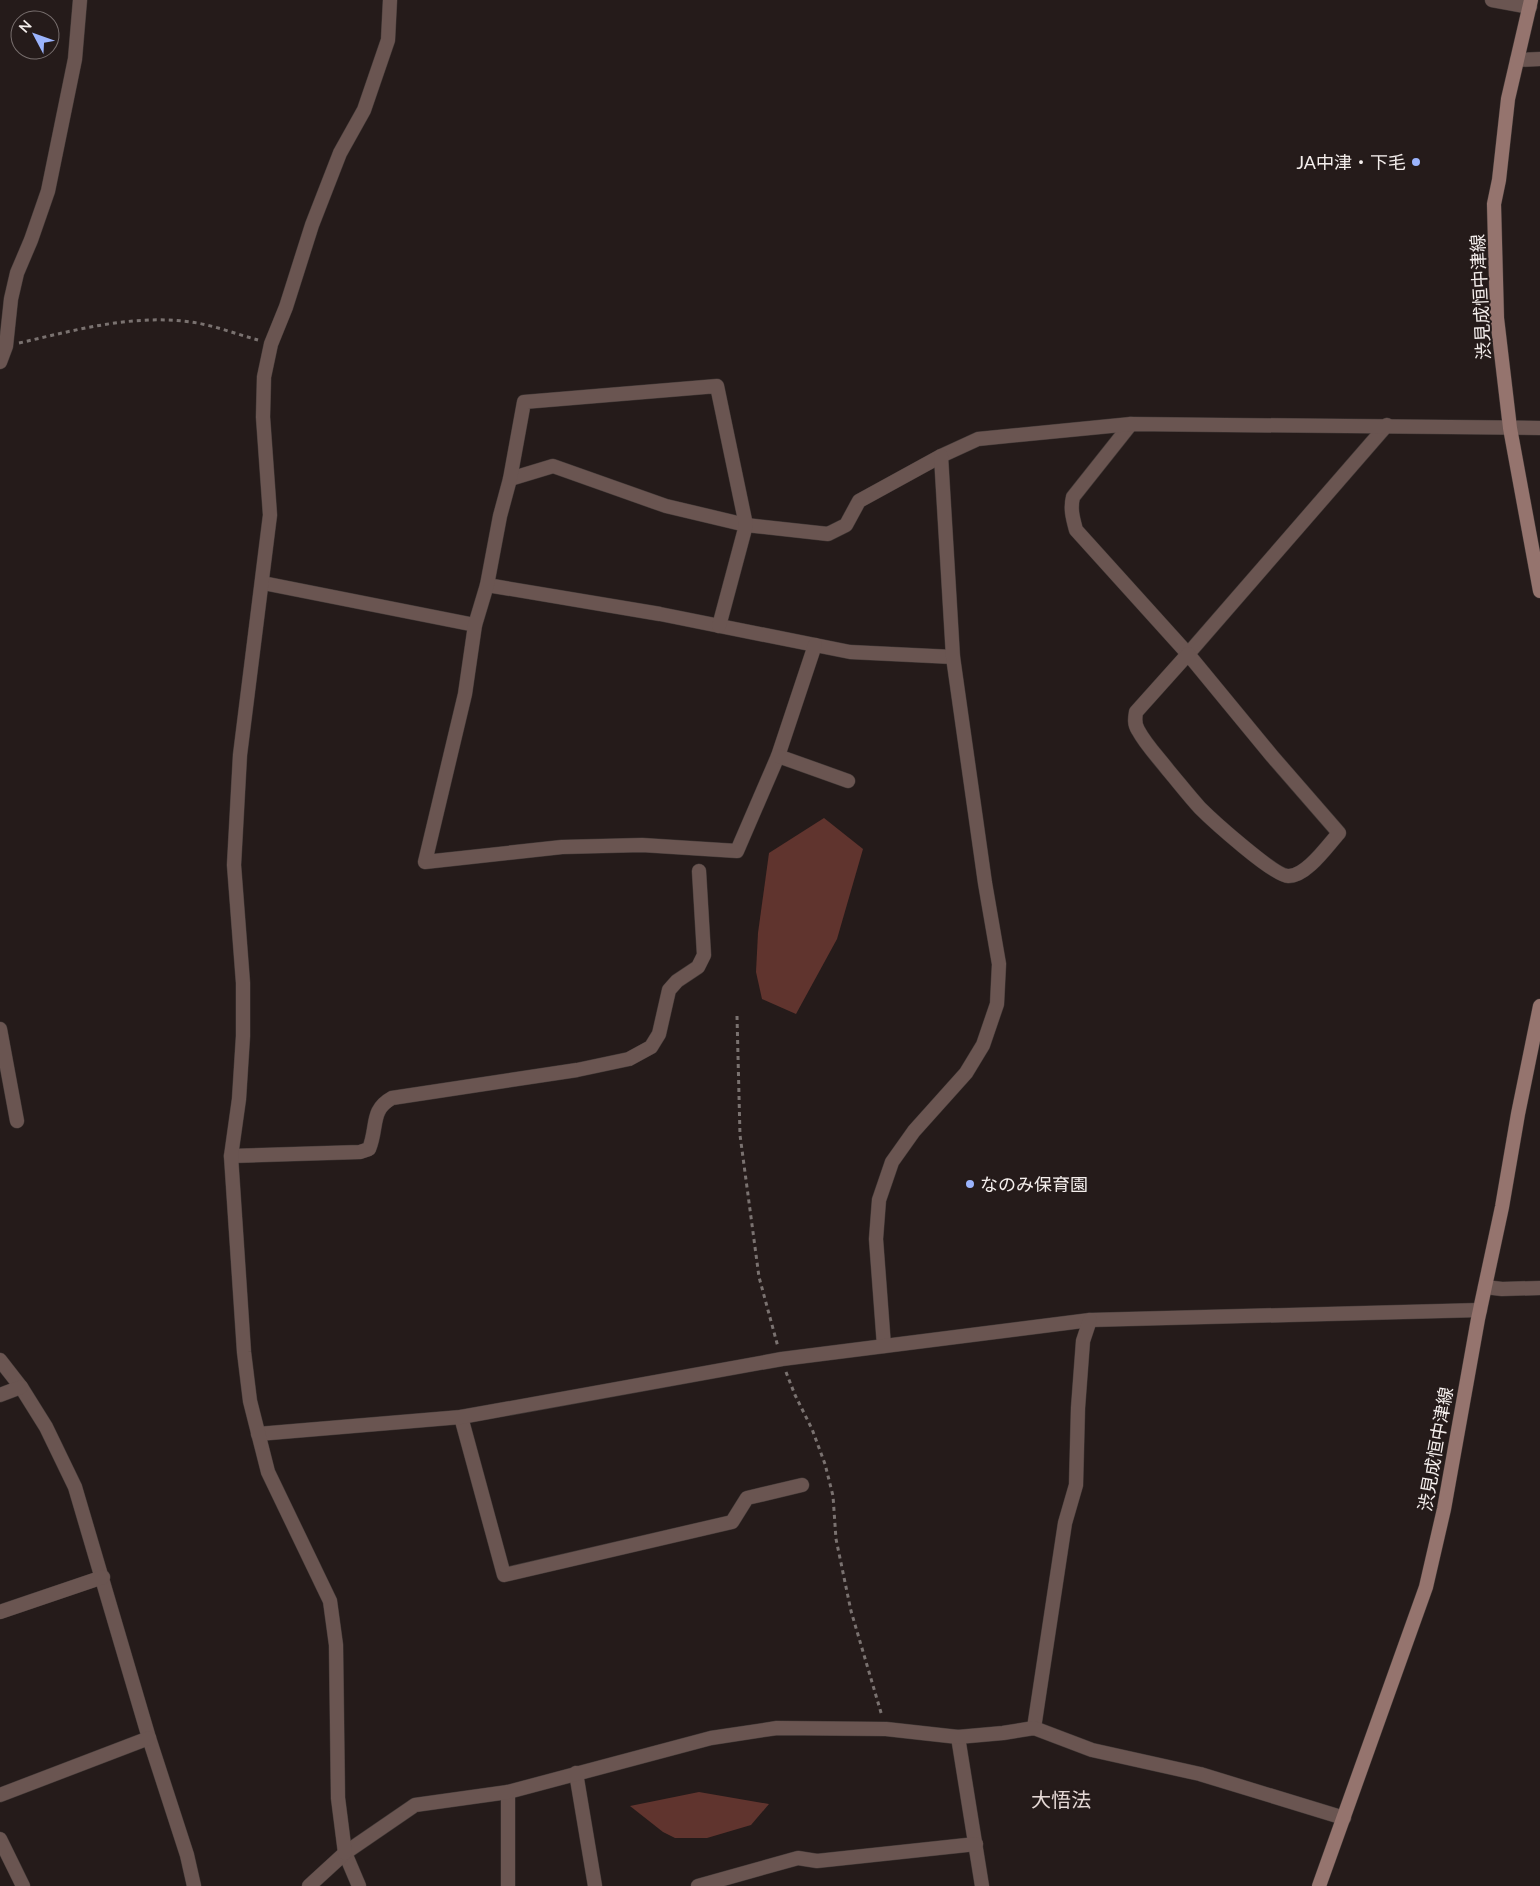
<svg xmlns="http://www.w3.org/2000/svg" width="1540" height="1886" font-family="Lato,'Noto Sans JP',sans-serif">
<rect width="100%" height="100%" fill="#251b1a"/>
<g fill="#60342e">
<path d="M 824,818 L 863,849 L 837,939 L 796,1014 L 762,999 L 756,972 L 758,933 L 769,853 Z"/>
<path d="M 699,1792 L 769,1804 L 751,1825 L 707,1838 L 675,1838 L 663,1832 L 630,1806 Z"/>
</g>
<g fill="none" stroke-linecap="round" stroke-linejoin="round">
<defs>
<g id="minor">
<path d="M 1492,0 L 1530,7"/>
<path d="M 1517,60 L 1540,59"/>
<path d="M 0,362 L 6,346 L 11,299 L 17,273 L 31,240 L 48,191 L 75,59 L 80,0"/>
<path d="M 1131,424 L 1073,497 C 1070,509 1073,519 1076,530 L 1188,654 L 1387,425"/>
<path d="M 510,479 L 553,466 L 666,506 L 746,525 L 828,534 L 846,525 L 859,501 L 941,456 L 978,439 L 1131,424 L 1540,428"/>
<path d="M 263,583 L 475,625"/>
<path d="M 487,585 L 660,614 L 850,652 L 953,657"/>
<path d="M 719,626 L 746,525 L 717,386 L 524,402 L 510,479 L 500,516 L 487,585 L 475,625 L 465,694 L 425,862 L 562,847 L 642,845 L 737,851 L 778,756 L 815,645"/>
<path d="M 1188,654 L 1272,756 L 1339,833 C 1328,845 1306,877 1288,876 C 1274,876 1212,820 1200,808 C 1189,796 1179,783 1168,770 C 1158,757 1146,745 1138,730 C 1134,724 1135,718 1136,712 Z"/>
<path d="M 778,756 L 848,781"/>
<path d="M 0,1029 L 17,1121"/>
<path d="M 231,1156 L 360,1152 L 369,1149 C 378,1127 370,1110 392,1098 L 577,1070 L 629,1059 L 651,1047 L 659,1034 L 669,990 L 677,981 L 698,967 L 704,955 L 699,871"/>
<path d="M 1485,1287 L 1502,1289 L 1540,1288"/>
<path d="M 884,1346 L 876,1239 L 879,1200 L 892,1162 L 914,1131 L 966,1073 L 983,1045 L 997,1004 L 999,964 L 985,883 L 953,657 L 941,456"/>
<path d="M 0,1360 L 21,1387 L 46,1427 L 75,1487 L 149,1738 L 187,1855 L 194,1886"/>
<path d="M 0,1395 L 21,1387"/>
<path d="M 461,1417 L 504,1575 L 732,1522 L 747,1498 L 802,1485"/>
<path d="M 258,1434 L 461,1417 L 782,1359 L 1090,1320 L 1480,1310"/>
<path d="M 0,1612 L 103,1577"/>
<path d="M 1034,1728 L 1065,1523 L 1076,1485 L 1078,1408 L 1083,1341 L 1090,1320"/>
<path d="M 958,1737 L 982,1886"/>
<path d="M 576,1773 L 595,1886"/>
<path d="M 508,1792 L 508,1886"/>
<path d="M 0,1795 L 149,1738"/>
<path d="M 0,1839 L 23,1886"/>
<path d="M 345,1853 L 359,1886"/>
<path d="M 309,1886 L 345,1853 L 415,1805 L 508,1792 L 711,1738 L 777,1728 L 886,1729 L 958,1737 L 1003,1733 L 1034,1728 L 1092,1750 L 1200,1774 L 1344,1818"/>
<path d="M 698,1886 L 798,1858 L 817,1861 L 976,1844"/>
</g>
<path id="tertiary" d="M 345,1853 L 338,1798 L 336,1645 L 330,1601 L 268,1472 L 250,1401 L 244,1352 L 231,1156 L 239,1099 L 243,1036 L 243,983 L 234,865 L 240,755 L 270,515 L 263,417 L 264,377 L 271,344 L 286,307 L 312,225 L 340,153 L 364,110 L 388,40 L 390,0"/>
<g id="secondary">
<path d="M 1531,0 L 1508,99 L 1499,180 L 1494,204 L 1497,318 L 1510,428 L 1540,591"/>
<path d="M 1319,1886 L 1426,1587 L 1444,1509 L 1478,1319 L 1502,1207 L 1518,1114 L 1540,1006"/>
</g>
</defs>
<use href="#minor" stroke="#423937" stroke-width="15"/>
<use href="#tertiary" stroke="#423937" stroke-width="15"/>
<use href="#secondary" stroke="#423937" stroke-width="15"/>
<g stroke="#7a7270" stroke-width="3" stroke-dasharray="4 4" stroke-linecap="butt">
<path d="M 19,343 C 76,330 132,314 191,322 C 213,325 236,334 258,340"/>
<path d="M 737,1016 L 740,1135 L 759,1277 L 778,1347"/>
<path d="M 786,1372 L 795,1395 L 812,1429 L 825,1464 L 833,1496 L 836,1539 L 851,1611 L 882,1716"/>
</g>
<use href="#minor" stroke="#6a5551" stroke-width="14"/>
<use href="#tertiary" stroke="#6a5551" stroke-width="14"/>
<use href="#secondary" stroke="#95746e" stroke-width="14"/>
</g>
<g fill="#9bb4fd" stroke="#251b1a" stroke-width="2">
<circle cx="1416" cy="162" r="5"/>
<circle cx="970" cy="1184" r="5"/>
</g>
<g text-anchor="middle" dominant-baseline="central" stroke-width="4" stroke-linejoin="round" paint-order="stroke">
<g font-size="18" fill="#f4eeec" stroke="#251b1a" text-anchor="end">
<text x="1406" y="162">JA中津・下毛</text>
<text x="980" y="1184" text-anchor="start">なのみ保育園</text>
</g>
<g font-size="18" fill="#f4eeec" stroke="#251b1a">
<text transform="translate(1480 297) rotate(-93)">渋見成恒中津線</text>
<text transform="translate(1435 1449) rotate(-80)">渋見成恒中津線</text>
</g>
<g font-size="20" fill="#e6d9d6" stroke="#251b1a">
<text x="1061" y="1799">大悟法</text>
</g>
</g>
<g transform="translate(35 35) rotate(311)"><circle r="24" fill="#251b1a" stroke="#786f6e"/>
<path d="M0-4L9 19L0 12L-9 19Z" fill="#9bb4fd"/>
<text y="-8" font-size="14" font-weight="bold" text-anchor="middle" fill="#f4eeec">N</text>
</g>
</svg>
